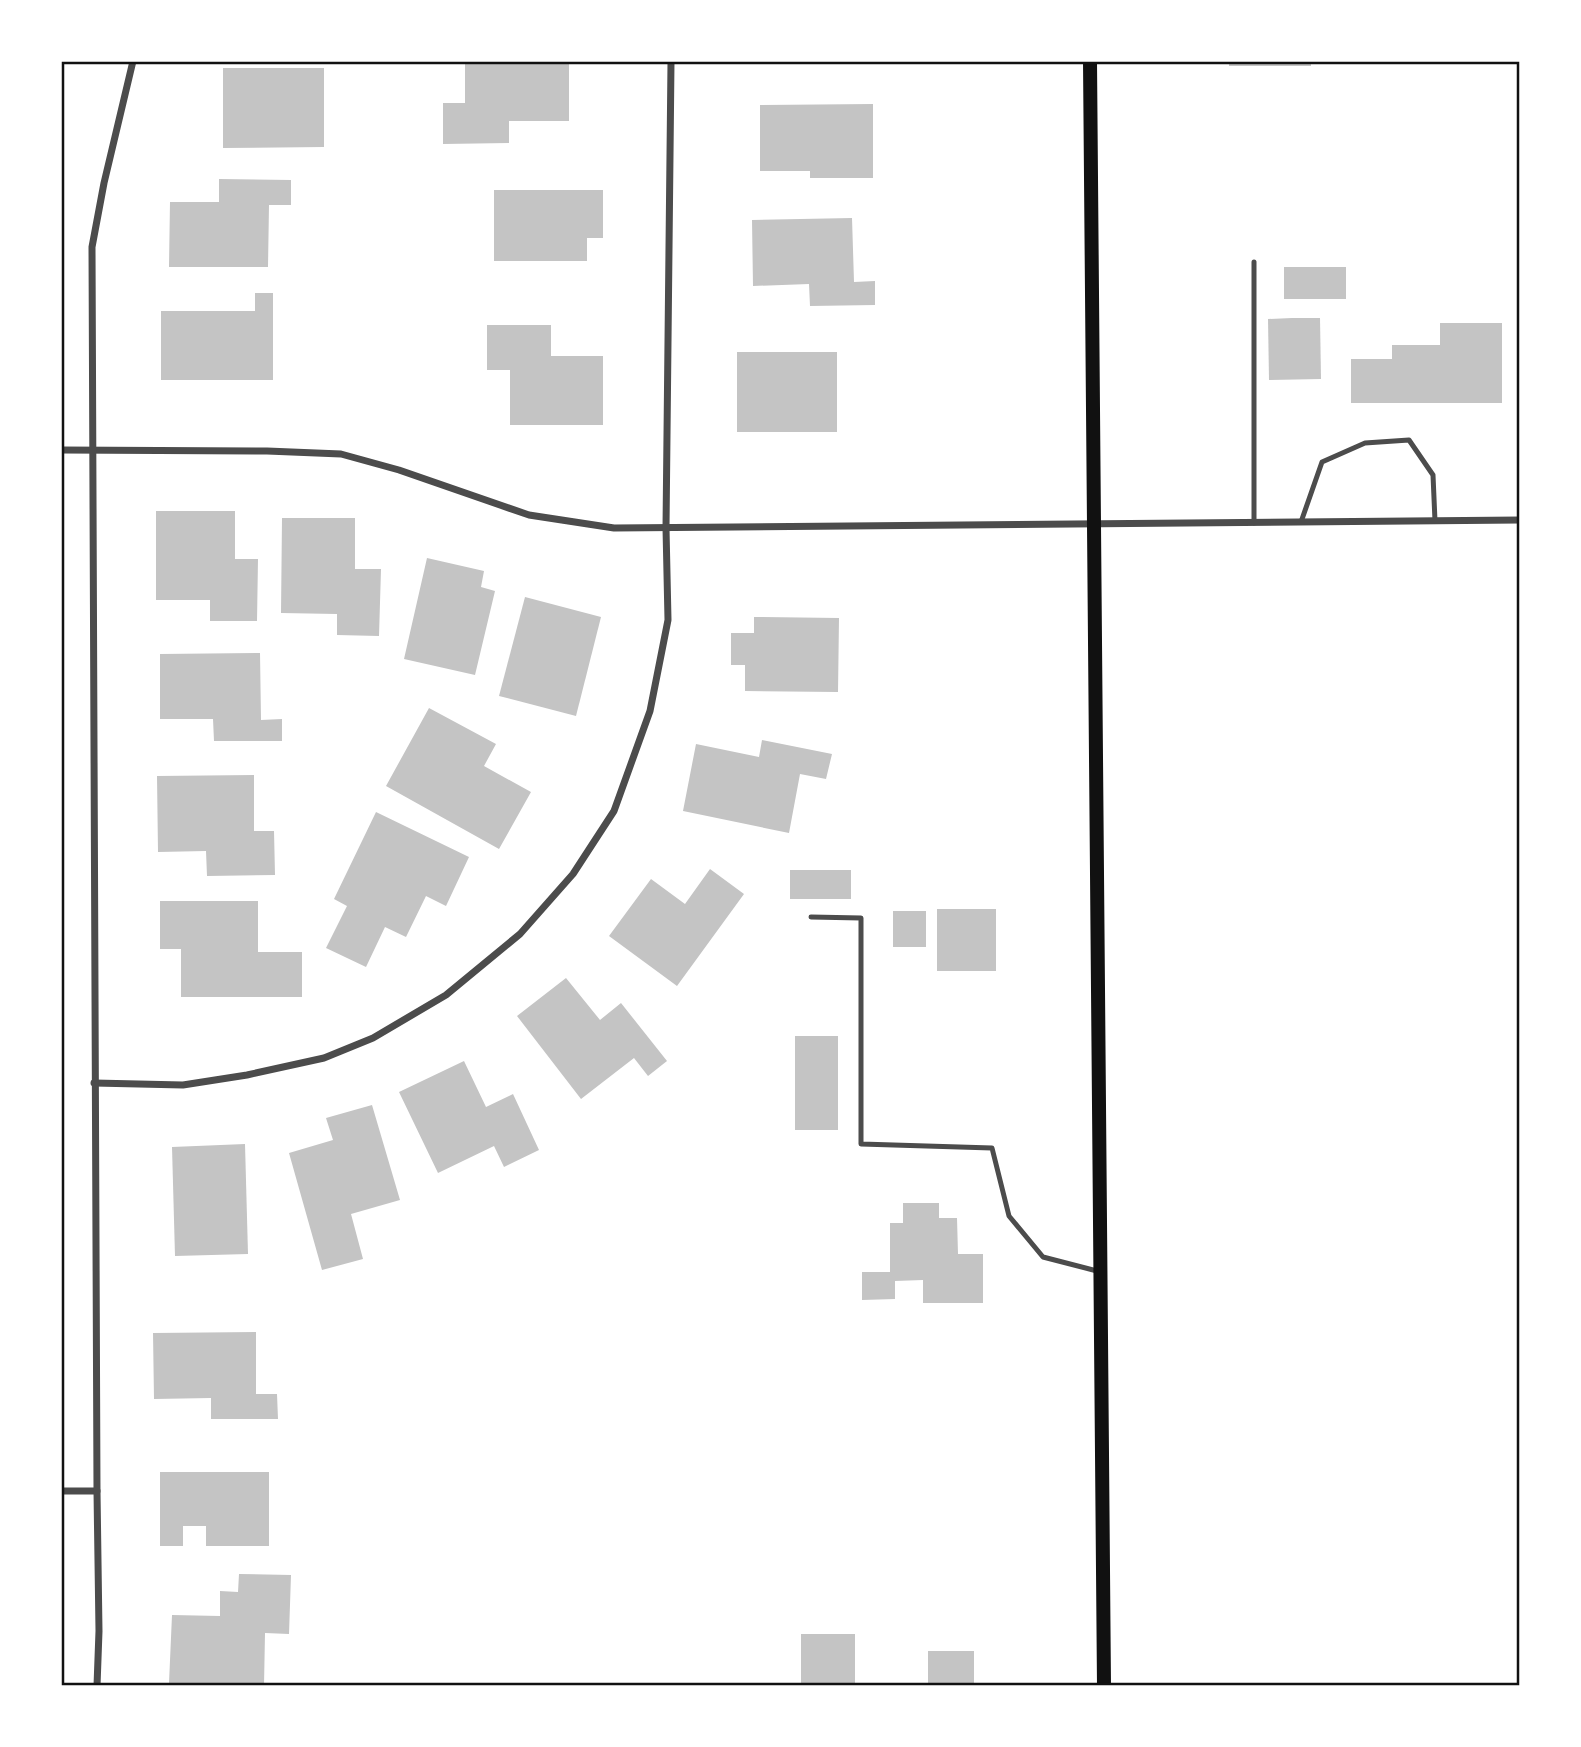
<svg xmlns="http://www.w3.org/2000/svg" width="1581" height="1747" font-family="'Alegreya Sans',sans-serif">
<rect width="100%" height="100%" fill="#fff"/>
<g fill="#c4c4c4">
<path d="M 465,61 L 569,61 L 569,121 L 509,121 L 509,143 L 443,144 L 443,103 L 465,103 Z"/>
<rect x="1229" y="61" width="82" height="5"/>
<path d="M 223,68 L 324,68 L 324,147 L 223,148 Z"/>
<path d="M 873,104 L 873,178 L 810,178 L 810,171 L 760,171 L 760,105 Z"/>
<path d="M 219,179 L 291,180 L 291,205 L 269,205 L 268,267 L 169,267 L 170,202 L 219,202 Z"/>
<path d="M 494,190 L 603,190 L 603,238 L 587,238 L 587,261 L 494,261 Z"/>
<path d="M 852,218 L 854,282 L 875,281 L 875,305 L 810,306 L 809,284 L 753,286 L 752,220 Z"/>
<rect x="1284" y="267" width="62" height="32"/>
<path d="M 255,293 L 273,293 L 273,380 L 161,380 L 161,311 L 255,311 Z"/>
<path d="M 1292,318 L 1320,318 L 1321,379 L 1269,380 L 1268,319 Z"/>
<path d="M 1440,323 L 1502,323 L 1502,403 L 1351,403 L 1351,359 L 1392,359 L 1392,345 L 1440,345 Z"/>
<path d="M 487,325 L 551,325 L 551,356 L 603,356 L 603,425 L 510,425 L 510,370 L 487,370 Z"/>
<rect x="737" y="352" width="100" height="80"/>
<path d="M 156,511 L 235,511 L 235,559 L 258,559 L 257,621 L 210,621 L 210,600 L 156,600 Z"/>
<path d="M 282,518 L 355,518 L 355,569 L 381,569 L 379,636 L 337,635 L 337,614 L 281,613 Z"/>
<path d="M 427,558 L 484,571 L 481,587 L 495,591 L 475,675 L 404,659 Z"/>
<path d="M 525,597 L 601,617 L 576,716 L 499,696 Z"/>
<path d="M 754,617 L 839,618 L 838,692 L 745,691 L 745,665 L 731,665 L 731,633 L 754,633 Z"/>
<path d="M 260,653 L 261,720 L 282,719 L 282,741 L 214,741 L 213,719 L 160,719 L 160,654 Z"/>
<path d="M 429,708 L 496,744 L 484,766 L 531,792 L 499,849 L 386,786 Z"/>
<path d="M 762,740 L 832,754 L 826,779 L 800,774 L 789,833 L 683,811 L 696,744 L 759,757 Z"/>
<path d="M 254,775 L 254,831 L 274,831 L 275,875 L 207,876 L 206,851 L 158,852 L 157,776 Z"/>
<path d="M 376,812 L 469,857 L 446,906 L 426,896 L 406,937 L 385,927 L 366,967 L 326,948 L 347,906 L 334,899 Z"/>
<path d="M 710,869 L 744,894 L 677,986 L 609,936 L 651,879 L 685,904 Z"/>
<rect x="790" y="870" width="61" height="29"/>
<path d="M 160,901 L 258,901 L 258,952 L 302,952 L 302,997 L 181,997 L 181,949 L 160,949 Z"/>
<rect x="937" y="909" width="59" height="62"/>
<rect x="893" y="911" width="33" height="36"/>
<path d="M 566,978 L 600,1020 L 621,1003 L 667,1061 L 648,1076 L 634,1058 L 581,1099 L 517,1016 Z"/>
<rect x="795" y="1036" width="43" height="94"/>
<path d="M 464,1061 L 486,1107 L 513,1094 L 539,1150 L 504,1167 L 494,1146 L 438,1173 L 399,1092 Z"/>
<path d="M 372,1105 L 400,1200 L 351,1214 L 363,1259 L 322,1270 L 289,1153 L 333,1140 L 326,1118 Z"/>
<path d="M 245,1144 L 248,1254 L 175,1256 L 172,1147 Z"/>
<path d="M 903,1203 L 939,1203 L 939,1218 L 957,1218 L 958,1254 L 983,1254 L 983,1303 L 923,1303 L 923,1280 L 895,1281 L 895,1299 L 862,1300 L 862,1272 L 890,1272 L 890,1223 L 903,1223 Z"/>
<path d="M 256,1332 L 256,1394 L 277,1394 L 278,1419 L 211,1419 L 211,1398 L 154,1399 L 153,1333 Z"/>
<path d="M 160,1472 L 269,1472 L 269,1546 L 206,1546 L 206,1526 L 183,1526 L 183,1546 L 160,1546 Z"/>
<path d="M 239,1574 L 291,1575 L 289,1634 L 265,1633 L 264,1686 L 169,1683 L 172,1615 L 220,1616 L 220,1591 L 238,1592 Z"/>
<rect x="801" y="1634" width="54" height="49"/>
<rect x="928" y="1651" width="46" height="35"/>
</g>
<g fill="none" stroke-linecap="round" stroke-linejoin="round">
<g stroke="#4c4c4c" stroke-width="5">
<path d="M 1301,522 L 1322,462 L 1365,443 L 1409,440 L 1433,475 L 1435,521"/>
<path d="M 1254,523 L 1254,262"/>
<path d="M 811,917 L 861,918 L 861,1144 L 992,1148 L 1009,1216 L 1043,1257 L 1097,1271"/>
</g>
<g stroke="#4c4c4c" stroke-width="7">
<path d="M 61,450 L 267,451 L 341,454 L 399,470 L 529,515 L 614,528 L 1520,520"/>
<path d="M 94,1083 L 183,1085 L 247,1075 L 324,1058 L 373,1038 L 446,995 L 520,934 L 573,874 L 614,811 L 650,711 L 668,620 L 666,528 L 671,62"/>
<path d="M 61,1491 L 97,1491"/>
<path d="M 97,1686 L 99,1631 L 97,1491 L 92,247 L 104,183 L 133,61"/>
</g>
<path stroke="#111" stroke-width="14" d="M 1090,61 L 1104,1686"/>
</g>
<rect width="1581" height="1747" fill="none" stroke="#ffffff" stroke-width="126"/>
<rect x="63" y="63" width="1455" height="1621" fill="none" stroke="#111" stroke-width="2.5"/>
</svg>
